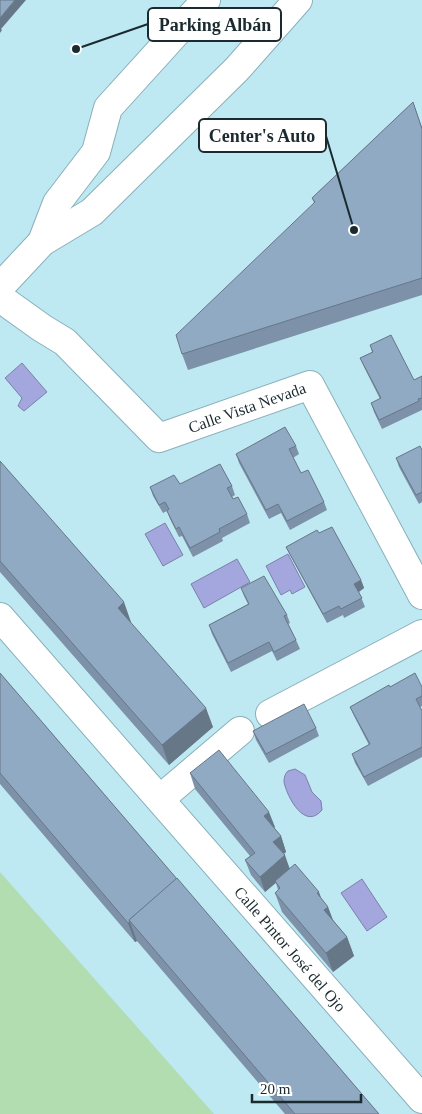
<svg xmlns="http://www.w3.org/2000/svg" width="422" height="1114" font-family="Georgia,serif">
<rect width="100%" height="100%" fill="#bfe9f2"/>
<path fill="#b2ddb1" d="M 0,872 L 214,1114 L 0,1114 Z"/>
<g fill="#a4a6de" stroke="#7b81a9">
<path d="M 22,363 L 47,392 L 24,411 L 18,406 L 22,398 L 5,378 Z"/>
<path d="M 165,523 L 183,555 L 163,566 L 145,534 Z"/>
<path d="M 288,554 L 305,587 L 292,594 L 290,590 L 281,595 L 266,566 Z"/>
<path d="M 237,559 L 250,582 L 204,608 L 191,584 Z"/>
<path d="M 295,769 L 305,775 L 312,792 L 321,801 L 322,810 C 305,831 287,797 284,782 C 284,777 285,774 288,771 Z"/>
<path d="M 362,879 L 387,917 L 367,931 L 341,893 Z"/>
</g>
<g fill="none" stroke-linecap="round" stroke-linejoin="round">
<defs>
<g id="street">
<path id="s1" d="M 0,298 L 42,328 L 65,342 L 159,438 L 310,385 L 422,595"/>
<path id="s2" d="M 0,617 L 422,1099"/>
<path d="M 270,714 L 422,634"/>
<path d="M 160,799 L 240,731"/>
</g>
<g id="secondary">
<path d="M 42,242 L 57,203 L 96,152 L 108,108 L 206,0"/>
<path d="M 0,287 L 42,242 L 92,212 L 237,69 L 298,0"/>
</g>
</defs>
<use href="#street" stroke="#88b0ba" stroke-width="30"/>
<use href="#secondary" stroke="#88b0ba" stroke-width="30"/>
<use href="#street" stroke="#fff" stroke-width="28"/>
<use href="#secondary" stroke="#fff" stroke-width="28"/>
</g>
<g fill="#7d92a8">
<path d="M 413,102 L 422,127 L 422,295 L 188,370 L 182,354 L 314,203 L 312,198 Z"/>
<path d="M 370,345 L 414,380 L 422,376 L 422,410 L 382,429 L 374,412 L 371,403 L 380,399 L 364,367 L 360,358 L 372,352 Z"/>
<path d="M 296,446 L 299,454 L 293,458 L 301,473 L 324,502 L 327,510 L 290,530 L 281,513 L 269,519 L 239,463 L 236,454 Z"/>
<path d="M 422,450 L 422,502 L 419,504 L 399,467 L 396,458 Z"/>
<path d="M 0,461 L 131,622 L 130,623 L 213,727 L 169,765 L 0,572 Z"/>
<path d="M 180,484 L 232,486 L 235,495 L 232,497 L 233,499 L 247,514 L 250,523 L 222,538 L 223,541 L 193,557 L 182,536 L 179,537 L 170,519 L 167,511 L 163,513 L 153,496 L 150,487 Z"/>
<path d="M 319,533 L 361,580 L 364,588 L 359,592 L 365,607 L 344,618 L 343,615 L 327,623 L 290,555 L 286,547 Z"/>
<path d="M 241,588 L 287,615 L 290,623 L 288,624 L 296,640 L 300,649 L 277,661 L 272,651 L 231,672 L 212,634 L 209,625 L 248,604 L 244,596 Z"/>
<path d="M 0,673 L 379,1114 L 285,1114 L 137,941 L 135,942 L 0,784 Z"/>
<path d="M 390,687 L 422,687 L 422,706 L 420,707 L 422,711 L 422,757 L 368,786 L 355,763 L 352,754 L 369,745 L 354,716 L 350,707 Z"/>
<path d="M 316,728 L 319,736 L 269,763 L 256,740 L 253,731 Z"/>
<path d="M 190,773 L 275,827 L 274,828 L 281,836 L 286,852 L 283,854 L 290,869 L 321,898 L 328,907 L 333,920 L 347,937 L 354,956 L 333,972 L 282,912 L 275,893 L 278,890 L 276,883 L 265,892 L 251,875 L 245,860 L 250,856 L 195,789 Z"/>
</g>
<g fill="#678">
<path d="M 15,0 L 26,0 L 1,29 L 2,30 L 0,33 L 0,18 Z"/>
<path d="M 361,580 L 364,588 L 357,593 L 354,584 Z"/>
<path d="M 124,602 L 131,622 L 125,628 L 118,608 Z"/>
<path d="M 206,708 L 213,727 L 169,765 L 162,745 Z"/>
<path d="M 269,812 L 275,827 L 270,831 L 264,816 Z"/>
<path d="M 281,836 L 286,852 L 279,858 L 273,842 Z"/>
<path d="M 285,855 L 290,870 L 265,892 L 260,877 Z"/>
<path d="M 319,892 L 325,909 L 328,907 L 335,926 L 331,929 L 317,893 Z"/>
<path d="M 130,922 L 137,941 L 135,942 L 128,923 Z"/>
<path d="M 347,937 L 354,956 L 333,972 L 326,953 Z"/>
</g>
<g fill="#91aac3" stroke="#678">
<path d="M 0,0 L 15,0 L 0,18 Z"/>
<path d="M 413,102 L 422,129 L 422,278 L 182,354 L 176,335 L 315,202 L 312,198 Z"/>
<path d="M 391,335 L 414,380 L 422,376 L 422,398 L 418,399 L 419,401 L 379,420 L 371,403 L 381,398 L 360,358 L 373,352 L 370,345 Z"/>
<path d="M 285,427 L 296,446 L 289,449 L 301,473 L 308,470 L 324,502 L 287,521 L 278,504 L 266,510 L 236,454 Z"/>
<path d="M 420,446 L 422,450 L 422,492 L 416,495 L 396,458 Z"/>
<path d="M 0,461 L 124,602 L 118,608 L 206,708 L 162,745 L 0,561 Z"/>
<path d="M 220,464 L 232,486 L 227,488 L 233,499 L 238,497 L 247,514 L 219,529 L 220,532 L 190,548 L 179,527 L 176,529 L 167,511 L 169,509 L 165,502 L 159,505 L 150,487 L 174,475 L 180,484 Z"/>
<path d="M 332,527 L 361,580 L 354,584 L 362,598 L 341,609 L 339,606 L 323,614 L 286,547 L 317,530 L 319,533 Z"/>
<path d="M 264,576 L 287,615 L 284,616 L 296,640 L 274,652 L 269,642 L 228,663 L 209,625 L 249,604 L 241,588 Z"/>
<path d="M 0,673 L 177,879 L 129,920 L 130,922 L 128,923 L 0,773 Z"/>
<path d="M 415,673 L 422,687 L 422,696 L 416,699 L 422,711 L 422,747 L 364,777 L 352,754 L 370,744 L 350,707 L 389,685 L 390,687 Z"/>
<path d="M 304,704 L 316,728 L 266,754 L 253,731 Z"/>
<path d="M 219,750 L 269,812 L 264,816 L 281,836 L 273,842 L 285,855 L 260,877 L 245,860 L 255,853 L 190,773 Z"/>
<path d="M 295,864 L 319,892 L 317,893 L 328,907 L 324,910 L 347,937 L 326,953 L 275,893 L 280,888 L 275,881 Z"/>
<path d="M 177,878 L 379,1114 L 295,1114 L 129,920 Z"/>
</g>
<g text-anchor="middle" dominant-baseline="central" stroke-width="4" stroke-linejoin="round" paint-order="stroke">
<g font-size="16" fill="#1a2a2e" stroke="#fff">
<text stroke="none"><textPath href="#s1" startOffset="306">Calle Vista Nevada</textPath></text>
<text stroke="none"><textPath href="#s2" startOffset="441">Calle Pintor José del Ojo</textPath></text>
</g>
</g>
<path fill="none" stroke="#1a2a2e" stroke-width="2" d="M76 49L148 24M354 230L326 136"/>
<g fill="#1a2a2e" stroke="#fff" stroke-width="2">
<circle cx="76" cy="49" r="5"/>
<circle cx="354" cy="230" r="5"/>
</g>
<g fill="#fff" stroke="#1a2a2e" stroke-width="2">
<rect x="148" y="8" width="133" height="33" rx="5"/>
<rect x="199" y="119" width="127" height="33" rx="5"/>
</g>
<g font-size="18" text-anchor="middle" font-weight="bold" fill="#1a2a2e">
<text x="215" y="31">Parking Albán</text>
<text x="262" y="142">Center's Auto</text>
</g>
<path d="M252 1094v8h109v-8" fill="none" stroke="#1a2a2e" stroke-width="2.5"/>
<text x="260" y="1094" font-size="15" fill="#1a2a2e" stroke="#ffffff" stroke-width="4" paint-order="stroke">20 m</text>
</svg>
